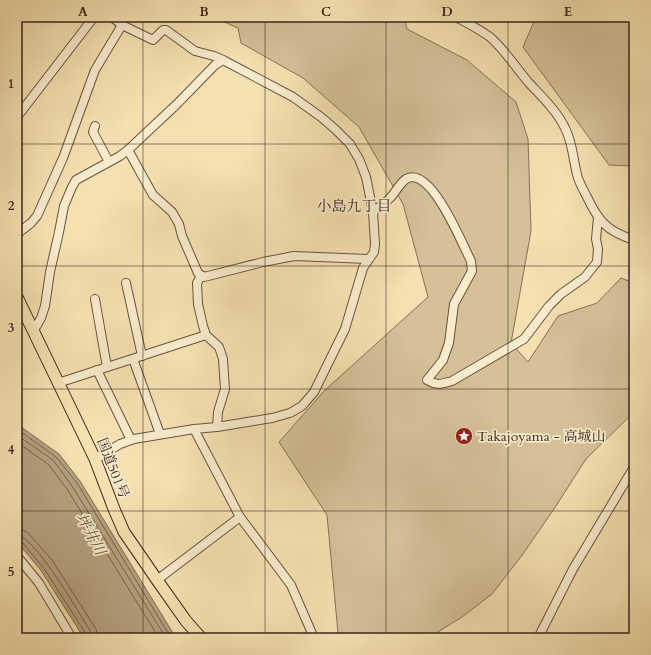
<svg xmlns="http://www.w3.org/2000/svg" width="651" height="655" font-family="Cardo,'Noto Serif JP',serif">
<rect width="100%" height="100%" fill="#f5e0b1"/>
<filter id="stains"><feTurbulence type="fractalNoise" baseFrequency=".005" numOctaves="4"/><feColorMatrix values="0 0 0 0 .2 0 0 0 0 .09 0 0 0 0 .02 0 0 0 .5 -.17"/></filter>
<radialGradient id="worn" r=".72"><stop offset=".6" stop-color="#630" stop-opacity="0"/><stop offset="1" stop-color="#630" stop-opacity=".3"/></radialGradient>
<g fill="#d5c098" stroke="#87725a">
<path d="M 213,17 L 404,17 L 407,29 L 467,60 L 516,102 L 528,139 L 531,231 L 511,343 L 528,362 L 558,316 L 597,303 L 621,278 L 634,283 L 634,412 L 586,459 L 556,506 L 523,554 L 492,594 L 462,617 L 428,638 L 360,638 L 338,633 L 327,515 L 279,442 L 324,391 L 428,297 L 403,204 L 359,127 L 303,78 L 241,43 L 238,28 Z"/>
<path d="M 536,17 L 634,17 L 634,166 L 609,165 L 523,47 Z"/>
</g>
<path fill="#b5a07e" stroke="#836e57" d="M 17,424 L 59,454 L 80,481 L 176,638 L 84,638 L 40,569 L 17,542 Z"/>
<g fill="none" stroke-linecap="round" stroke-linejoin="round">
<g stroke="#77624d" stroke-width="1">
<path d="M 17,429 L 56,457 L 77,483 L 171,638"/>
<path d="M 17,435 L 53,460 L 72,486 L 166,638"/>
<path d="M 17,442 L 49,465 L 67,489 L 159,638"/>
<path d="M 17,529 L 23,530 L 28,533 L 52,560 L 96,629 L 98,638"/>
<path d="M 17,535 C 35,536 80,615 91,632 L 92,638"/>
<path d="M 17,540 L 22,542 L 43,567 L 86,634 L 87,638"/>
</g>
<defs>
<g id="minor">
<path d="M 456,17 C 467,23 479,29 490,37 C 505,50 516,68 529,83 C 542,97 557,111 565,128 C 573,143 573,161 578,178 C 580,184 584,191 587,197 C 599,222 607,231 634,240"/>
<path d="M 17,117 L 94,17"/>
<path d="M 95,126 L 93,132 L 109,162"/>
<path d="M 128,150 L 153,195 L 172,212 L 179,224 L 182,236 L 198,273 L 204,277 L 263,262 L 294,256 L 368,259"/>
<path d="M 373,212 C 379,207 385,203 390,198 C 395,193 400,183 406,179 C 431,165 462,244 471,261 L 472,271 L 454,304 L 449,343 L 443,360 L 427,380 C 438,386 441,384 452,381 L 524,339 L 549,306 L 561,294 L 585,277 L 597,262 L 598,249 L 596,239 L 598,217"/>
<path d="M 17,234 L 31,223 L 37,216 L 63,158 L 95,70 L 122,25"/>
<path d="M 201,276 L 197,283 L 198,304 L 203,326 L 206,335 L 219,347 L 223,359 L 225,389 L 218,412 L 217,427"/>
<path d="M 126,283 L 142,356"/>
<path d="M 95,299 L 107,367"/>
<path d="M 33,332 L 41,318 L 45,306 L 50,272 L 59,232 L 64,206 L 72,187 L 76,180 L 120,156 L 128,150 L 177,104 L 215,65 L 223,60"/>
<path d="M 133,359 L 160,434"/>
<path d="M 97,370 L 131,440"/>
<path d="M 58,383 L 206,335"/>
<path d="M 194,429 L 240,517 L 291,585 L 314,638"/>
<path d="M 95,459 L 120,444 L 134,439 L 194,429 L 217,427 L 272,418 L 290,413 L 302,406 L 314,392 L 345,329 L 363,268 L 374,252 L 375,244 L 373,212 L 366,177 L 359,159 L 350,144 L 335,129 L 321,117 L 293,97 L 223,60 L 214,56 L 195,51 L 166,30 L 163,30 L 153,40 L 122,25 L 112,17"/>
<path d="M 17,556 L 39,583 L 72,638"/>
<path d="M 157,580 L 240,517"/>
<path d="M 538,638 L 573,569 L 634,467"/>
</g>
<path id="highway" d="M 17,297 L 95,459 L 114,509 L 124,532 L 157,580 L 186,621 L 201,638"/>
</defs>
<use href="#minor" stroke="#685341" stroke-width="10"/>
<use href="#highway" stroke="#39241c" stroke-width="13"/>
<use href="#minor" stroke="#f8ebcc" stroke-width="8"/>
<use href="#highway" stroke="#f5e0b1" stroke-width="11"/>
</g>
<path fill="none" stroke="#39241c" stroke-width="1" stroke-opacity="0.55" d="M 143,17 L 143,638M 265,17 L 265,638M 386,17 L 386,638M 508,17 L 508,638M 17,144 L 634,144M 17,266 L 634,266M 17,389 L 634,389M 17,511 L 634,511"/>
<defs>
<symbol id="sight-disc" viewBox="-11 -11 22 22"><circle r="9.5" fill="#8f2418" stroke="#f8ebcc"/><path d="M0-6L1.8-2.2L6-1.7L2.9 1.2L3.7 5.4L0 3.3L-3.7 5.4L-2.9 1.2L-6-1.7L-1.8-2.2Z" fill="#fff"/></symbol>
</defs>
<g fill-rule="evenodd">
<use href="#sight-disc" x="454" y="426" width="20" height="20"/>
</g>
<g text-anchor="middle" dominant-baseline="central" stroke-width="3.5" stroke-linejoin="round" paint-order="stroke">
<g font-size="14" fill="#39241c" stroke="#f8ebcc" text-anchor="start">
<text x="477" y="436">Takajoyama - 高城山</text>
</g>
<g font-size="14" fill="#39241c" stroke="#f8ebcc">
<text transform="translate(113 468) rotate(68)">国道501号</text>
</g>
<g font-size="15" fill="#39241c" stroke="#f8ebcc">
<text x="354" y="206">小島九丁目</text>
</g>
<g font-size="15" font-style="italic" fill="#644f3e" stroke="#f8ebcc">
<text transform="translate(91 534) rotate(62)">坪井川</text>
</g>
</g>
<rect width="651" height="655" fill="none" stroke="#f5e0b1" stroke-width="44"/>
<rect x="22" y="22" width="607" height="611" fill="none" stroke="#39241c" stroke-width="1.5"/>
<g font-size="13" text-anchor="middle" font-weight="bold" fill="#39241c">
<text x="83" y="16">A</text>
<text x="204" y="16">B</text>
<text x="326" y="16">C</text>
<text x="447" y="16">D</text>
<text x="568" y="16">E</text>
<text x="11" y="88">1</text>
<text x="11" y="210">2</text>
<text x="11" y="332">3</text>
<text x="11" y="454">4</text>
<text x="11" y="576">5</text>
</g>
<rect width="100%" height="100%" filter="url(#stains)"/>
<rect width="100%" height="100%" fill="url(#worn)"/>
</svg>
